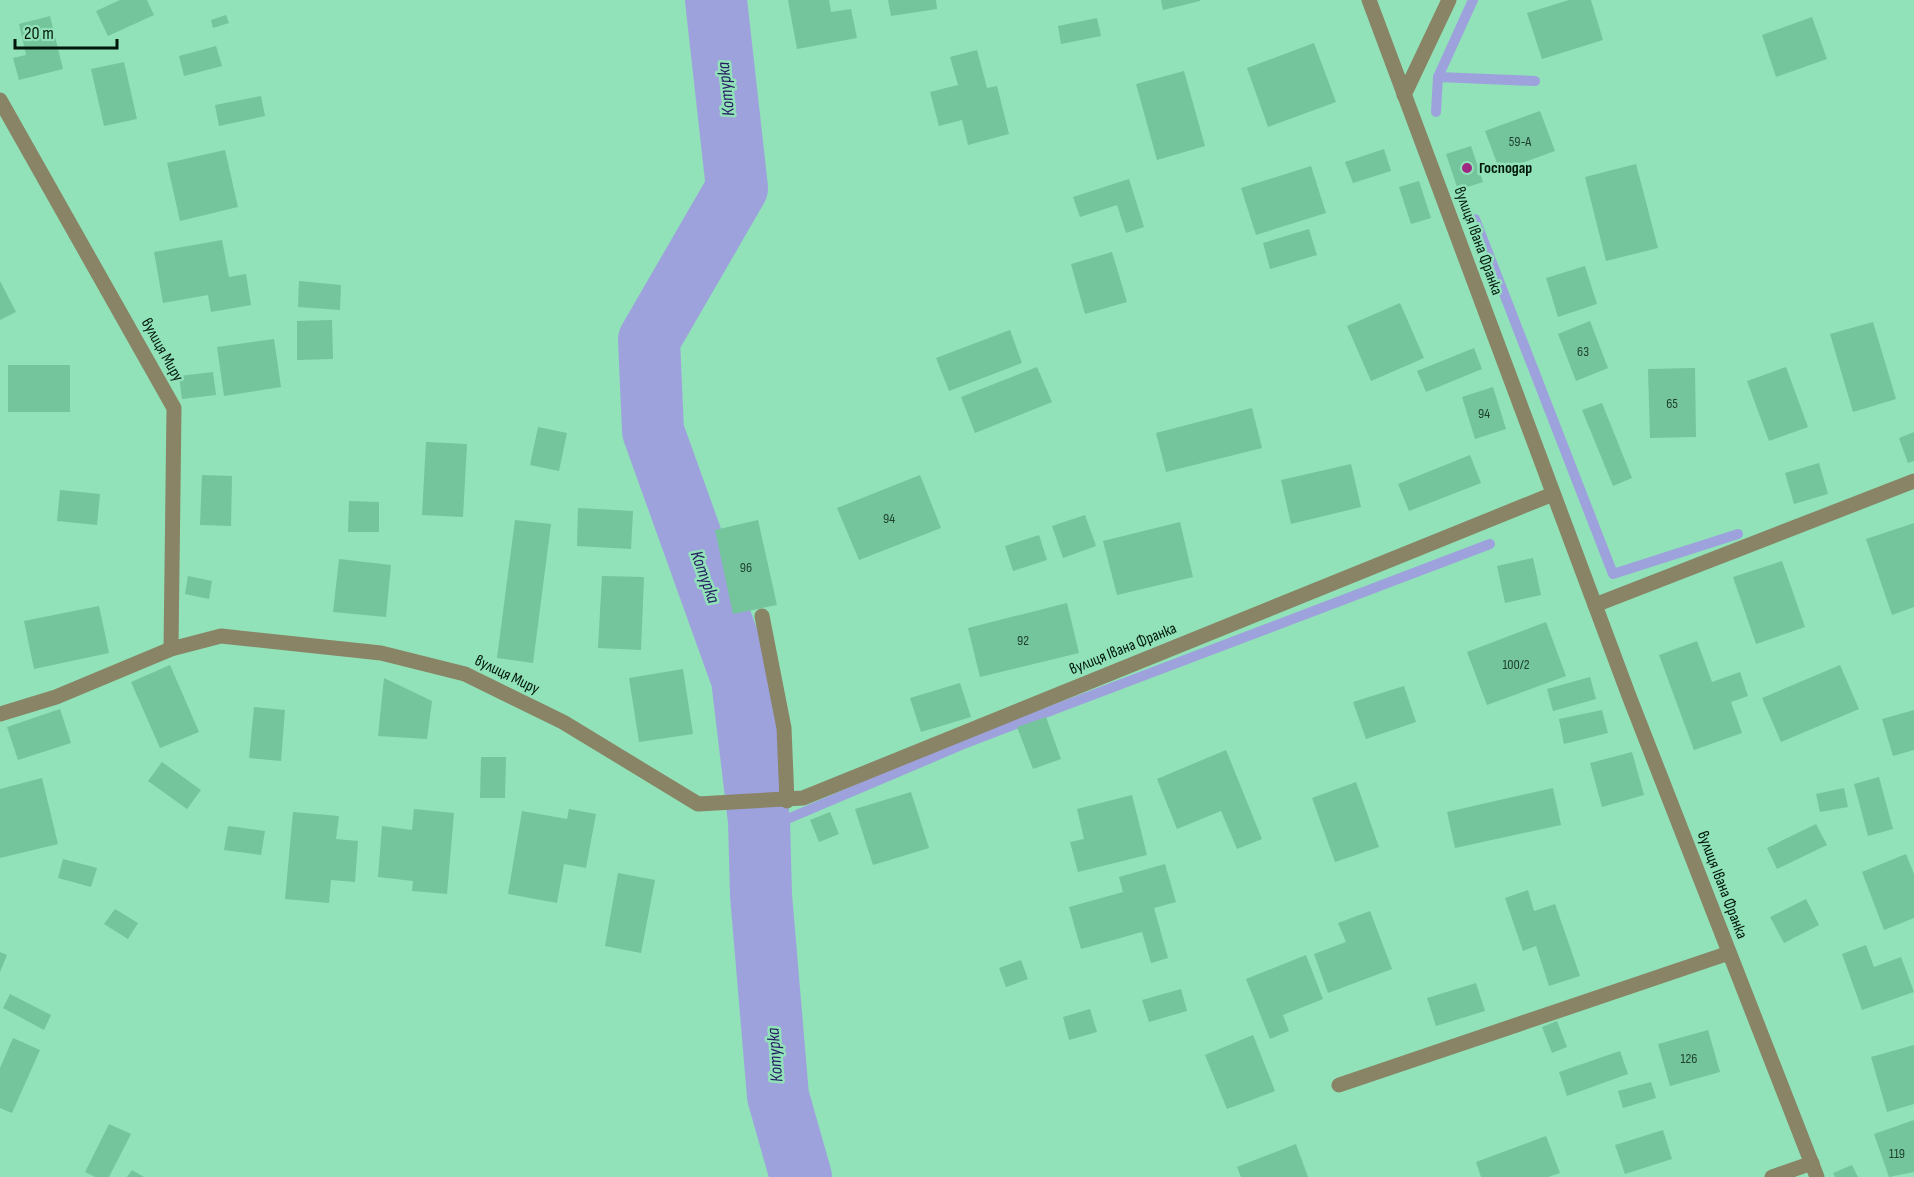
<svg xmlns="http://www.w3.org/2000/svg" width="1914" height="1177" font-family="'Sofia Sans Condensed',sans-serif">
<rect width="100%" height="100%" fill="#91e2b8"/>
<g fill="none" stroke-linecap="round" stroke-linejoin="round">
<g stroke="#9ea2dc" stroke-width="10">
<path d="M 1438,77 L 1535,81"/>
<path d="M 1436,112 L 1438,77 L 1473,0"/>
<path d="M 1475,219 L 1613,574 L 1738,534"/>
<path d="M 785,820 L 966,743 L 1490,544"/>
</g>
<path stroke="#9ea2dc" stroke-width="62" d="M 716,0 L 737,188 L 649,340 L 653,431 L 742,679 L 759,821 L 761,895 L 778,1096 L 801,1177"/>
</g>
<g fill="#74c49c">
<path d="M 120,0 L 147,0 L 154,15 L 108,36 L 96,11 Z"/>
<path d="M 788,0 L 829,0 L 831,12 L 851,9 L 857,38 L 797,49 Z"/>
<path d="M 888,0 L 936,0 L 937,9 L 891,16 Z"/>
<path d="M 1161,0 L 1200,0 L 1200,1 L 1163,10 Z"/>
<path d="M 1569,0 L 1591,0 L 1603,40 L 1542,59 L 1527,13 Z"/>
<path d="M 226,15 L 229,23 L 213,28 L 211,20 Z"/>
<path d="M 50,16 L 63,69 L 19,80 L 13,58 L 26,55 L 19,24 Z"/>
<path d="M 1812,17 L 1827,59 L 1776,77 L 1762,35 Z"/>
<path d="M 1097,18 L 1101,36 L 1061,44 L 1058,26 Z"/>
<path d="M 1314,43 L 1336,102 L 1268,127 L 1247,68 Z"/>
<path d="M 216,46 L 222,66 L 184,76 L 179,56 Z"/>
<path d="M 977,50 L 987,88 L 997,86 L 1009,134 L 968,145 L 962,120 L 939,126 L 930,92 L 958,85 L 950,57 Z"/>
<path d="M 124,62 L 137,119 L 104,126 L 91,69 Z"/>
<path d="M 1184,71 L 1205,146 L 1157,160 L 1136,84 Z"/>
<path d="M 261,96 L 265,116 L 219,126 L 215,105 Z"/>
<path d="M 1540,111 L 1555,151 L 1500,171 L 1485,131 Z"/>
<path d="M 1471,146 L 1483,182 L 1458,190 L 1446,154 Z"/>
<path d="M 1384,149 L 1391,171 L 1353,183 L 1345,162 Z"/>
<path d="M 225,150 L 238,207 L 180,221 L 167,163 Z"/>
<path d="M 1636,164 L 1658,248 L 1606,261 L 1585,177 Z"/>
<path d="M 1311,166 L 1326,213 L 1256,235 L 1241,188 Z"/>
<path d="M 1129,179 L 1144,227 L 1126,233 L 1117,205 L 1080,217 L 1073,197 Z"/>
<path d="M 1419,181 L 1431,218 L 1411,224 L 1399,187 Z"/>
<path d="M 1309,229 L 1317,255 L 1270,269 L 1263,243 Z"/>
<path d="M 222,240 L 229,277 L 246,274 L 251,305 L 211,312 L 208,295 L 163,303 L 154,252 Z"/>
<path d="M 1112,252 L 1127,302 L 1085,314 L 1071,264 Z"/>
<path d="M 1585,266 L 1597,304 L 1558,317 L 1546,278 Z"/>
<path d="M 0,281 L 16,312 L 0,320 Z"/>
<path d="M 299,281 L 341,285 L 340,310 L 298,307 Z"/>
<path d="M 1400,303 L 1424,358 L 1371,381 L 1347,326 Z"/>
<path d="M 332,320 L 333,359 L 297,360 L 297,321 Z"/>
<path d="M 1590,321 L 1608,368 L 1576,381 L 1558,334 Z"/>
<path d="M 1873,322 L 1896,399 L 1853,412 L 1830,334 Z"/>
<path d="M 1010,330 L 1022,363 L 949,391 L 936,358 Z"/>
<path d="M 274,339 L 281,387 L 224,396 L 217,347 Z"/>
<path d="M 1474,348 L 1482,369 L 1426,392 L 1417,371 Z"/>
<rect x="8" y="365" width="62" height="47"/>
<path d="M 1037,367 L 1052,402 L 975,433 L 961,397 Z"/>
<path d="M 1786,367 L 1808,427 L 1769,441 L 1747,381 Z"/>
<path d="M 1695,368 L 1696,437 L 1650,438 L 1648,369 Z"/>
<path d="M 213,372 L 216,395 L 182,399 L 179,376 Z"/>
<path d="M 1493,387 L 1506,429 L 1475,439 L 1462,397 Z"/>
<path d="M 1602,403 L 1632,478 L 1613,486 L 1582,410 Z"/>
<path d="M 1252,408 L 1262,448 L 1166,472 L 1156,433 Z"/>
<path d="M 538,427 L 567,433 L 559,471 L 530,465 Z"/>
<path d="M 1914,432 L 1914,461 L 1908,463 L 1899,438 Z"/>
<path d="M 426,442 L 467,444 L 463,517 L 422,515 Z"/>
<path d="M 1470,455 L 1481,483 L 1409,511 L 1398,484 Z"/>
<path d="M 1819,463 L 1828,494 L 1794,504 L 1785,473 Z"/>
<path d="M 1351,464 L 1361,507 L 1291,524 L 1281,480 Z"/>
<path d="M 202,475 L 232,476 L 231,526 L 200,525 Z"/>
<path d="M 920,475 L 941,528 L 859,560 L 837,508 Z"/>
<path d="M 60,490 L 100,494 L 97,525 L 57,521 Z"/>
<path d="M 349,501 L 379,502 L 379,532 L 348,532 Z"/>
<path d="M 578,508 L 633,511 L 631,549 L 577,546 Z"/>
<path d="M 1085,515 L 1096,546 L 1063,558 L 1052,526 Z"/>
<path d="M 515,520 L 551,524 L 533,663 L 497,658 Z"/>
<path d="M 758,520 L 777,605 L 733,614 L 715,530 Z"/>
<path d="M 1180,522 L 1193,577 L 1117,595 L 1103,541 Z"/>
<path d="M 1914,523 L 1914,607 L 1892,615 L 1866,539 Z"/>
<path d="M 1039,535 L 1047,560 L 1013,571 L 1005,546 Z"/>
<path d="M 1533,558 L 1541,595 L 1505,603 L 1497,566 Z"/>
<path d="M 339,559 L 391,565 L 386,617 L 333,612 Z"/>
<path d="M 1782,561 L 1805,627 L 1756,644 L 1733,577 Z"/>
<path d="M 188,576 L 212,581 L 209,599 L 185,594 Z"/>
<path d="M 602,576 L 644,577 L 641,650 L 598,648 Z"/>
<path d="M 1067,603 L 1079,653 L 980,677 L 968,628 Z"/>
<path d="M 99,606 L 109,653 L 34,669 L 24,621 Z"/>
<path d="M 1546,622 L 1566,676 L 1487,705 L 1467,652 Z"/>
<path d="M 1697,641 L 1712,682 L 1740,672 L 1748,696 L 1731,702 L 1742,733 L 1694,750 L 1659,655 Z"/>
<path d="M 170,665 L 199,732 L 160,748 L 131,682 Z"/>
<path d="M 1840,665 L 1859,709 L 1781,742 L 1762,698 Z"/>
<path d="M 683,669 L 693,734 L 639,742 L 629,678 Z"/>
<path d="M 1590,677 L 1596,699 L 1553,711 L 1547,689 Z"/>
<path d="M 384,678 L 432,701 L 427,739 L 378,736 Z"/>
<path d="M 960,683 L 971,717 L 921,732 L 910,698 Z"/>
<path d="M 1404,686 L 1416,722 L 1366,739 L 1353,702 Z"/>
<path d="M 254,707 L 285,710 L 281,761 L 249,758 Z"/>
<path d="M 60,709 L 71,743 L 18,760 L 7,727 Z"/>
<path d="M 1602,710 L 1608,733 L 1564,744 L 1559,719 Z"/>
<path d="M 1914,710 L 1914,750 L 1893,756 L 1882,719 Z"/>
<path d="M 1046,717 L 1061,759 L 1033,769 L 1017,727 Z"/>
<path d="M 1226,750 L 1262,839 L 1237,849 L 1221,811 L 1177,829 L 1157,779 Z"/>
<path d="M 1632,752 L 1644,795 L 1602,807 L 1590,763 Z"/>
<path d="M 481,757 L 506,757 L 505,798 L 480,798 Z"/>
<path d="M 162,762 L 201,790 L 187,809 L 148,781 Z"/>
<path d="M 1879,777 L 1893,829 L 1868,836 L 1854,784 Z"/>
<path d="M 42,778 L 58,844 L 0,858 L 0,789 Z"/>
<path d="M 1356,782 L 1379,847 L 1335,862 L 1312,798 Z"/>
<path d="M 1553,788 L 1561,825 L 1455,848 L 1447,812 Z"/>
<path d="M 1844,788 L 1848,807 L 1820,812 L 1816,794 Z"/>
<path d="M 911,792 L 929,848 L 873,865 L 855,809 Z"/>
<path d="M 1132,795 L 1147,855 L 1078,872 L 1070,842 L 1084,839 L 1077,809 Z"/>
<path d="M 414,809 L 454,813 L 447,894 L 412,891 L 413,881 L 378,877 L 382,826 L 412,830 Z"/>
<path d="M 569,809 L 596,814 L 586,868 L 564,864 L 557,903 L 508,894 L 522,811 L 567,819 Z"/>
<path d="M 293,812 L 339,816 L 336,839 L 358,841 L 355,882 L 331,880 L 329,903 L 285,899 Z"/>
<path d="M 830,812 L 839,834 L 819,842 L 810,820 Z"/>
<path d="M 1816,824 L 1827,845 L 1777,869 L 1767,848 Z"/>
<path d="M 228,826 L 265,831 L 261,855 L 224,850 Z"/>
<path d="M 1906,854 L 1914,874 L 1914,918 L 1884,930 L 1862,872 Z"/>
<path d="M 63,859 L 97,868 L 91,887 L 58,878 Z"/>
<path d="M 1165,864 L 1176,902 L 1154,908 L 1168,958 L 1151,963 L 1142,932 L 1081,949 L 1069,907 L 1123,892 L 1119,877 Z"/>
<path d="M 618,873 L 655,880 L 641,953 L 605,946 Z"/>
<path d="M 1528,890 L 1534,911 L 1555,904 L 1580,976 L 1549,986 L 1536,946 L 1523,951 L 1505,898 Z"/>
<path d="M 1806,899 L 1819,925 L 1784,943 L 1770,917 Z"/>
<path d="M 115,909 L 138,923 L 128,939 L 104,924 Z"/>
<path d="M 1370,911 L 1392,969 L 1328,993 L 1314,954 L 1346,942 L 1338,923 Z"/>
<path d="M 1866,945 L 1874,967 L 1901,957 L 1914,992 L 1862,1010 L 1842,954 Z"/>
<path d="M 0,952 L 7,955 L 0,972 Z"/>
<path d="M 1306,955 L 1323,999 L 1283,1015 L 1289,1031 L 1270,1039 L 1246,979 Z"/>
<path d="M 1021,960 L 1028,979 L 1006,987 L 999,968 Z"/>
<path d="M 1476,983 L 1485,1011 L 1436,1026 L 1427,998 Z"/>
<path d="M 1181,989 L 1187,1011 L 1149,1022 L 1142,1000 Z"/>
<path d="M 10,994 L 51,1015 L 44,1030 L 3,1008 Z"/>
<path d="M 1090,1009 L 1097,1032 L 1069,1040 L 1063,1017 Z"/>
<path d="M 1557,1021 L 1567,1047 L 1552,1053 L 1542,1027 Z"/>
<path d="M 1708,1030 L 1720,1072 L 1670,1086 L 1658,1044 Z"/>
<path d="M 1253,1035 L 1275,1091 L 1227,1109 L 1205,1055 Z"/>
<path d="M 13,1038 L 40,1050 L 12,1113 L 0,1108 L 0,1068 Z"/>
<path d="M 1914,1045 L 1914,1104 L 1887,1112 L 1871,1057 Z"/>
<path d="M 1620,1051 L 1628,1074 L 1567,1096 L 1559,1072 Z"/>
<path d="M 1651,1082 L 1656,1098 L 1623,1108 L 1618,1091 Z"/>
<path d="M 1914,1120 L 1914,1172 L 1889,1177 L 1874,1134 Z"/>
<path d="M 109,1124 L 131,1134 L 109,1177 L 95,1177 L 85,1172 Z"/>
<path d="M 1663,1130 L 1672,1159 L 1625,1174 L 1615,1145 Z"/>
<path d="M 1546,1136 L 1560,1173 L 1548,1177 L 1481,1177 L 1476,1162 Z"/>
<path d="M 1296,1144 L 1308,1177 L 1241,1177 L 1237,1167 Z"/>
<path d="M 1852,1165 L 1858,1177 L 1835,1177 L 1833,1173 Z"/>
<path d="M 132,1170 L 144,1177 L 127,1177 Z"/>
</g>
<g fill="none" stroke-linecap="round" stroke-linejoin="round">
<g stroke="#898465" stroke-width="15">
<path d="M 1369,0 L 1629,696 L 1817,1177"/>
<path d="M 1404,95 L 1449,0"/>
<path d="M 0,100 L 174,408 L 171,649"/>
<path d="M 1595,605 L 1914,481"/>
<path d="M 762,616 L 784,728 L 787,801"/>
<path d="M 0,714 L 56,697 L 171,649 L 221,636 L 381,653 L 465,674 L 563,722 L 698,804 L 803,798 L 1553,494"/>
<path d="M 1339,1085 L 1729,953"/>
<path d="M 1772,1177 L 1812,1163"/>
</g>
</g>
<circle fill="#9f2880" stroke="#91e2b8" stroke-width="2" cx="1467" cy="168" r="6"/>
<g text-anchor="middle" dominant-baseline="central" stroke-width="5" stroke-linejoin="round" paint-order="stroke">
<g font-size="14" fill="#1e4230">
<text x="1520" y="141">59-А</text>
<text x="1583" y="351">63</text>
<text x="1672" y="403">65</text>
<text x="1484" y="413">94</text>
<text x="889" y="518">94</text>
<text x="746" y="567">96</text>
<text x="1023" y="640">92</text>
<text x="1516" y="664">100/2</text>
<text x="1689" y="1058">126</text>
<text x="1897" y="1153">119</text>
</g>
<g font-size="16" font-weight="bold" fill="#01170c" stroke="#91e2b8" text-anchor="start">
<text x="1479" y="168">Господар</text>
</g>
<g font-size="16" fill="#01170c" stroke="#91e2b8">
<text transform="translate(1478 241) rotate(70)">вулиця Івана Франка</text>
<text transform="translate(162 350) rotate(61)">вулиця Миру</text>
<text transform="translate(1123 649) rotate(-22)">вулиця Івана Франка</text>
<text transform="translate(507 675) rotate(26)">вулиця Миру</text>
<text transform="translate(1722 885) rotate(69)">вулиця Івана Франка</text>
</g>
<g font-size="18" font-style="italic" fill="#262063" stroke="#91e2b8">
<text transform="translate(726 89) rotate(-96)">Котурка</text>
<text transform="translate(705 577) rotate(70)">Котурка</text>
<text transform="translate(775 1055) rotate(-94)">Котурка</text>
</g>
</g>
<path d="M15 39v9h102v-9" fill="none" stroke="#01170c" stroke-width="3"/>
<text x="24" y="39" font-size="18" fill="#01170c" stroke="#91e2b8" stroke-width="4.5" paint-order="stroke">20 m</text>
</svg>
